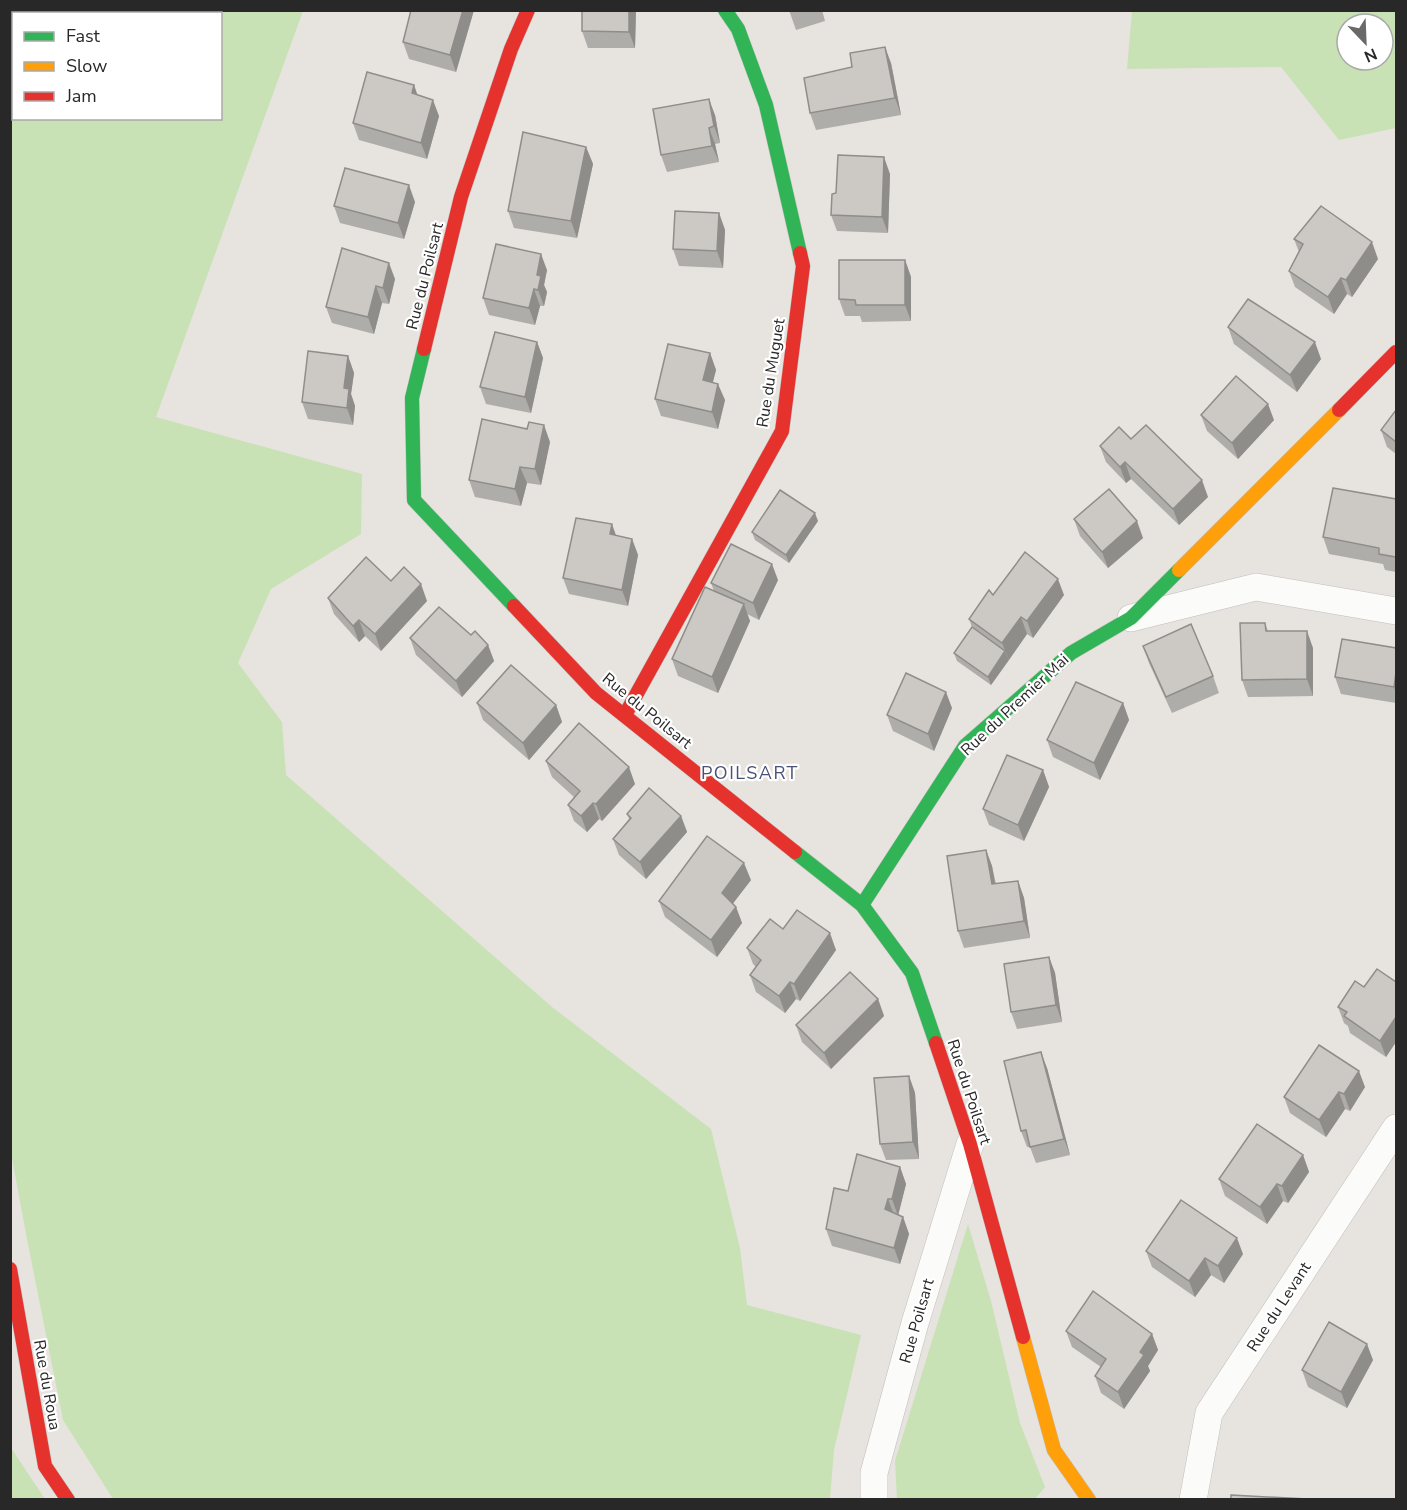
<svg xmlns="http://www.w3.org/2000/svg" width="1407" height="1510" font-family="'Nunito Sans',sans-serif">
<rect width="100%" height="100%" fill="#e7e3de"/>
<g fill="#c8e2b6" fill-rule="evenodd">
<path d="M 10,11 L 303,11 L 156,417 L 362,474 L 361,534 L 271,589 L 238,663 L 282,722 L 286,775 L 552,1007 L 711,1129 L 740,1248 L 747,1305 L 861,1335 L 834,1450 L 830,1499 L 113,1499 L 63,1420 L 26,1234 L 10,1147 ZM 14,14 L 220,14 L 220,118 L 14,118 Z"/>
<path d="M 1132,11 L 1396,11 L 1396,128 L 1339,140 L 1281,67 L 1127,69 ZM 1347,24 L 1383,24 L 1383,60 L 1347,60 Z"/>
<path d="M 968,1224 L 991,1301 L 1020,1423 L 1045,1487 L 1035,1499 L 897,1499 L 895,1461 Z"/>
<path d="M 11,1448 L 45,1499 L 11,1499 Z"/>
</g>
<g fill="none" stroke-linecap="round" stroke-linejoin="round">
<defs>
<g id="street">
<path d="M 1131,618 L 1256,587 L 1396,611"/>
<path d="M 874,1500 L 874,1473 L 915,1323 L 970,1144"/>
<path d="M 1193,1500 L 1209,1413 L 1396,1128"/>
</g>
<g id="fast">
<path d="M 725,10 L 738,29 L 766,105 L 800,253"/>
<path d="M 424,349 L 412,398 L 414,500 L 514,606"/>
<path d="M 795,852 L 862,905 L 912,973 L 936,1043"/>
<path d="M 862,905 L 965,746 L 1071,653 L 1131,618 L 1179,570"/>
</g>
<g id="slow">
<path d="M 1179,570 L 1339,410"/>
<path d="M 1023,1337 L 1054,1450 L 1089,1500"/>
</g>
<g id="jam">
<path d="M 424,349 L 461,197 L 511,49 L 528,10"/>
<path d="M 1339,410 L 1396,352"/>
<path d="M 514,606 L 596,693 L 795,852"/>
<path d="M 625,715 L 782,431 L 803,266 L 800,253"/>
<path d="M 936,1043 L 970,1144 L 1023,1337"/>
<path d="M 10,1269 L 45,1466 L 68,1500"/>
</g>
</defs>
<use href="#street" stroke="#c0bfbf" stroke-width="28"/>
<use href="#fast" stroke="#c0bfbf" stroke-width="15"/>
<use href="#slow" stroke="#c0bfbf" stroke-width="15"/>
<use href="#jam" stroke="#c0bfbf" stroke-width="15"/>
<use href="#street" stroke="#fbfbfa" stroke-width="27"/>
<use href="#fast" stroke="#30b455" stroke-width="14"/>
<use href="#slow" stroke="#ff9f0a" stroke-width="14"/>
<use href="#jam" stroke="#e5322d" stroke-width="14"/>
</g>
<g fill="#afada9">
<path d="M 474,10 L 456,72 L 409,59 L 403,42 Z"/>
<path d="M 582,10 L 636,10 L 635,48 L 588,48 L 582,31 Z"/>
<path d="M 789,10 L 822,10 L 825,21 L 796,30 Z"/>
<path d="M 891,63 L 901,115 L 816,130 L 810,113 Z"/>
<path d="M 414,85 L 417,95 L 439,116 L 427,159 L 359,140 L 353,123 Z"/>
<path d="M 715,115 L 720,143 L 715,144 L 719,162 L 667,172 L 661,155 Z"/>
<path d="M 586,147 L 593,164 L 577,238 L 514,228 L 508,211 Z"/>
<path d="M 890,174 L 888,233 L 837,231 L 831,215 L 836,193 Z"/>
<path d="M 415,202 L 404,239 L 340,223 L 334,206 Z"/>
<path d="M 719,213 L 725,230 L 723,268 L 679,266 L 673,249 Z"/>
<path d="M 1294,239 L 1378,259 L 1352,297 L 1347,294 L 1334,314 L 1295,287 L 1289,271 L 1299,252 Z"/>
<path d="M 342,248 L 395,279 L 389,304 L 382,303 L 374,334 L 332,323 L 326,307 Z"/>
<path d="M 905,260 L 911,277 L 911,321 L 862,322 L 860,316 L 845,316 L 839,299 Z"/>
<path d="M 547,270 L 544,285 L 547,292 L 544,306 L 540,306 L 535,325 L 489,315 L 483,298 Z"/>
<path d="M 1228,327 L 1321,359 L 1297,392 L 1234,344 Z"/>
<path d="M 537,342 L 543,358 L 531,413 L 486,404 L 480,387 Z"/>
<path d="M 710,353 L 716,370 L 713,382 L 725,400 L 718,429 L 661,416 L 655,399 Z"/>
<path d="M 348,356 L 354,373 L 351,394 L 355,406 L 353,425 L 308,419 L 302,402 Z"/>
<path d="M 1396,410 L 1396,454 L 1387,447 L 1381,430 Z"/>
<path d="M 1201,415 L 1274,420 L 1238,459 L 1207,431 Z"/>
<path d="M 1131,439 L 1208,497 L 1179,525 L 1131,479 L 1126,483 L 1106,462 L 1100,446 Z"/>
<path d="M 550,442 L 541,485 L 527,483 L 521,506 L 475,497 L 469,480 Z"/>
<path d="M 1396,499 L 1396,572 L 1385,570 L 1383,564 L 1329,554 L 1323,537 Z"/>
<path d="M 1074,519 L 1143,538 L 1108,568 L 1080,536 Z"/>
<path d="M 818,521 L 789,563 L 755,540 L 752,532 Z"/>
<path d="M 632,539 L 638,555 L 628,606 L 569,594 L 563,578 Z"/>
<path d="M 778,580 L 759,620 L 747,614 L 750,621 L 718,693 L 678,676 L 672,659 L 714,591 L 711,583 Z"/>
<path d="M 391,581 L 427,601 L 381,651 L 365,636 L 359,642 L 334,614 L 328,598 Z"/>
<path d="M 993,595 L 1064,595 L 1033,638 L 1027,634 L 991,685 L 957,661 L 954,653 L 972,627 L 969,619 Z"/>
<path d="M 1265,623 L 1268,631 L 1313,648 L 1313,696 L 1248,697 L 1242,680 Z"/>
<path d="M 471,635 L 488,645 L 494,661 L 462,697 L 416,655 L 410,638 Z"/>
<path d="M 1143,646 L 1213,676 L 1219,693 L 1172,713 L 1149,663 Z"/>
<path d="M 1396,648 L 1396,703 L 1341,694 L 1335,677 Z"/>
<path d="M 477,703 L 556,705 L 562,722 L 529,760 L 483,720 Z"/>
<path d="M 1123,703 L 1129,720 L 1100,780 L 1053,757 L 1047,740 Z"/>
<path d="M 952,708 L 934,751 L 893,731 L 887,715 Z"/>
<path d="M 546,761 L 635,784 L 602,821 L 599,819 L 587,832 L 574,821 L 568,805 L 574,797 L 552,777 Z"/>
<path d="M 1043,770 L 1049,787 L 1024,841 L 989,825 L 983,809 Z"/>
<path d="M 627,814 L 681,816 L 687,832 L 646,879 L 619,855 L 613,839 L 629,819 Z"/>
<path d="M 986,850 L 992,866 L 996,884 L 1018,881 L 1024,898 L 1030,938 L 964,948 L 958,931 Z"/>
<path d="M 751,880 L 733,903 L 736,907 L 742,923 L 717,957 L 665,917 L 659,901 Z"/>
<path d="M 783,929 L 836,950 L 800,1001 L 796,999 L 785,1013 L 756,992 L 750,975 L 756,967 L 753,964 L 747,948 Z"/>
<path d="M 1049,957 L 1055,973 L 1062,1022 L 1017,1029 L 1011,1012 Z"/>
<path d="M 1396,982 L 1396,1042 L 1386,1057 L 1350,1033 L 1348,1026 L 1344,1023 L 1338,1007 L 1364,987 Z"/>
<path d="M 878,999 L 884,1016 L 831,1069 L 802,1042 L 796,1025 Z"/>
<path d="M 1047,1068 L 1070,1155 L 1036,1163 L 1030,1147 L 1027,1147 L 1021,1131 Z"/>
<path d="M 909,1076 L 915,1093 L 919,1159 L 886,1160 L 880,1144 Z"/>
<path d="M 1365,1087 L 1350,1111 L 1345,1109 L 1326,1137 L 1290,1113 L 1284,1097 Z"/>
<path d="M 1303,1155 L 1309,1172 L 1288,1203 L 1283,1201 L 1267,1224 L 1225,1196 L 1219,1179 Z"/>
<path d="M 900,1167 L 906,1184 L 898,1215 L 903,1217 L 909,1234 L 900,1264 L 832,1246 L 826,1229 L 848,1191 Z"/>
<path d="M 1146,1251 L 1243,1254 L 1224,1283 L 1211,1275 L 1195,1297 L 1152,1267 Z"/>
<path d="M 1066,1331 L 1152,1334 L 1158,1350 L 1148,1366 L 1150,1371 L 1124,1409 L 1101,1393 L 1095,1376 L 1101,1367 L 1072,1347 Z"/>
<path d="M 1373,1360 L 1347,1408 L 1308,1387 L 1302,1370 Z"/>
</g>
<g fill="#8f8d8a">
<path d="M 463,10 L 474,10 L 456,72 L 450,55 Z"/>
<path d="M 629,10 L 636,10 L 635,48 L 629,32 Z"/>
<path d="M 885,47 L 891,63 L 901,115 L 895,98 Z"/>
<path d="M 414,85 L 420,102 L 412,93 Z"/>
<path d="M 709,99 L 715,115 L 720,143 L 714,126 Z"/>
<path d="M 433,100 L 439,116 L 427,159 L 421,143 Z"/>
<path d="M 709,128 L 715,144 L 719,162 L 712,146 Z"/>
<path d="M 586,147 L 593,164 L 577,238 L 571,221 Z"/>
<path d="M 884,157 L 890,174 L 888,233 L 882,217 Z"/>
<path d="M 409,185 L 415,202 L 404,239 L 398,223 Z"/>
<path d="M 719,213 L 725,230 L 723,268 L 717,251 Z"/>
<path d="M 1372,242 L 1378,259 L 1352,297 L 1346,280 Z"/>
<path d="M 541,254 L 547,270 L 544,285 L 547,292 L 544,306 L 538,290 L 537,275 Z"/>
<path d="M 905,260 L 911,277 L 911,321 L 905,305 Z"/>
<path d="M 389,263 L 395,279 L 389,304 L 383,288 Z"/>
<path d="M 1341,278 L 1347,294 L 1334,314 L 1328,297 Z"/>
<path d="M 376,286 L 382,303 L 374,334 L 368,317 Z"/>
<path d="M 534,289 L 540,306 L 535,325 L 529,308 Z"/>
<path d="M 537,342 L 543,358 L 531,413 L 525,397 Z"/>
<path d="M 1315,342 L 1321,359 L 1297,392 L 1290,375 Z"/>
<path d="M 710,353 L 716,370 L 709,396 L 703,380 Z"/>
<path d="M 348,356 L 354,373 L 351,394 L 355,406 L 353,425 L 347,408 L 344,388 Z"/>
<path d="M 718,384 L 725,400 L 718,429 L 712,412 Z"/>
<path d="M 1268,404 L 1274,420 L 1238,459 L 1232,443 Z"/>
<path d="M 544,425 L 550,442 L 541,485 L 535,469 Z"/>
<path d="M 1125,462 L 1131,479 L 1126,483 L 1120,467 Z"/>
<path d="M 520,467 L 527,483 L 521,506 L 515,489 Z"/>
<path d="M 1202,480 L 1208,497 L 1179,525 L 1173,509 Z"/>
<path d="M 815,513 L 818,521 L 789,563 L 786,555 Z"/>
<path d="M 1137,521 L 1143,538 L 1108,568 L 1102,552 Z"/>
<path d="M 612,524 L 618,541 L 610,534 Z"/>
<path d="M 632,539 L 638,555 L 628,606 L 622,590 Z"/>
<path d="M 772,564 L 778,580 L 759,620 L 753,603 Z"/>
<path d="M 1058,579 L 1064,595 L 1033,638 L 1027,621 Z"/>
<path d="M 421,584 L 427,601 L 381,651 L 375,634 Z"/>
<path d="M 744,604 L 750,621 L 718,693 L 712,677 Z"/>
<path d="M 1021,617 L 1027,634 L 1009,660 L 1002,643 Z"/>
<path d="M 359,620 L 365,636 L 359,642 L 353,626 Z"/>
<path d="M 1307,631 L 1313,648 L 1313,696 L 1307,679 Z"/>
<path d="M 488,645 L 494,661 L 462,697 L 456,681 Z"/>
<path d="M 1005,651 L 1009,660 L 991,685 L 988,677 Z"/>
<path d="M 1396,672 L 1396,694 L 1394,687 Z"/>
<path d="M 946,692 L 952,708 L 934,751 L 928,734 Z"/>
<path d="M 1123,703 L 1129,720 L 1100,780 L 1094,763 Z"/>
<path d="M 556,705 L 562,722 L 529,760 L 523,743 Z"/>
<path d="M 629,767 L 635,784 L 602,821 L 596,804 Z"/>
<path d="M 1043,770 L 1049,787 L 1024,841 L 1018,825 Z"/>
<path d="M 593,803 L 599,819 L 587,832 L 581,816 Z"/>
<path d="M 681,816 L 687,832 L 646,879 L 640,862 Z"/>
<path d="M 986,850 L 992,866 L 998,901 L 992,884 Z"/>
<path d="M 744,863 L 751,880 L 728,910 L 722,893 Z"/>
<path d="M 1018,881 L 1024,898 L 1030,938 L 1024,921 Z"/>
<path d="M 736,907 L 742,923 L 717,957 L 711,940 Z"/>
<path d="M 830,933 L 836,950 L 800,1001 L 794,984 Z"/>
<path d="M 1049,957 L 1055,973 L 1062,1022 L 1056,1005 Z"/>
<path d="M 790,982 L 796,999 L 785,1013 L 779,996 Z"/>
<path d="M 878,999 L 884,1016 L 831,1069 L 824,1053 Z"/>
<path d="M 1396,1017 L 1396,1042 L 1386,1057 L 1380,1041 Z"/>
<path d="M 1041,1052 L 1047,1068 L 1070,1155 L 1064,1139 Z"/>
<path d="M 1359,1071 L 1365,1087 L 1350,1111 L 1344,1094 Z"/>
<path d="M 909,1076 L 915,1093 L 919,1159 L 913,1142 Z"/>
<path d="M 1339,1092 L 1345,1109 L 1326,1137 L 1319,1120 Z"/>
<path d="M 1303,1155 L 1309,1172 L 1288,1203 L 1282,1186 Z"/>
<path d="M 900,1167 L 906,1184 L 898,1216 L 892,1199 Z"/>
<path d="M 1277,1184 L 1283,1201 L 1267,1224 L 1260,1207 Z"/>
<path d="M 888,1199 L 894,1215 L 885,1209 Z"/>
<path d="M 903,1217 L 909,1234 L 900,1264 L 894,1248 Z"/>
<path d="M 1237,1238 L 1243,1254 L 1224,1283 L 1218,1266 Z"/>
<path d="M 1205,1258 L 1211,1275 L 1195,1297 L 1189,1281 Z"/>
<path d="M 1152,1334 L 1158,1350 L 1148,1366 L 1150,1371 L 1124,1409 L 1118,1392 L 1140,1352 Z"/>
<path d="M 1367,1344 L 1373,1360 L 1347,1408 L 1341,1392 Z"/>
</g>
<g fill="#ccc9c5" stroke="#8f8d8a" stroke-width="1.5">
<path d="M 411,10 L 463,10 L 450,55 L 403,42 Z"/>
<path d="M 582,10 L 629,10 L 629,32 L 582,31 Z"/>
<path d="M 885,47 L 895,98 L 810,113 L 804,78 L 852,67 L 850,53 Z"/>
<path d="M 367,72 L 414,85 L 412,93 L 433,100 L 421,143 L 353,123 Z"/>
<path d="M 709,99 L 714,126 L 709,128 L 712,146 L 661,155 L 653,109 Z"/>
<path d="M 523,132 L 586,147 L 571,221 L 508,211 Z"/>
<path d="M 838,155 L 884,157 L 882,217 L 831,215 L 832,194 L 836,193 Z"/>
<path d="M 345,168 L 409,185 L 398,223 L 334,206 Z"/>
<path d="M 1321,206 L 1372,242 L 1346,280 L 1341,278 L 1328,297 L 1289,271 L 1303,244 L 1294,239 Z"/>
<path d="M 675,211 L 719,213 L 717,251 L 673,249 Z"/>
<path d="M 496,244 L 541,254 L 537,275 L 541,276 L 538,290 L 534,289 L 529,308 L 483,298 Z"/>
<path d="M 342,248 L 389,263 L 383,288 L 376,286 L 368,317 L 326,307 Z"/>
<path d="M 839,260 L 905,260 L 905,305 L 856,305 L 855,300 L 839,299 Z"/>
<path d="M 1248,299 L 1315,342 L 1290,375 L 1228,327 Z"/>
<path d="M 495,332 L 537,342 L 525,397 L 480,387 Z"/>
<path d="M 668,344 L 710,353 L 703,380 L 718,384 L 712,412 L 655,399 Z"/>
<path d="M 308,351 L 348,356 L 344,388 L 349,389 L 347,408 L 302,402 Z"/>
<path d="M 1236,376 L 1268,404 L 1232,443 L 1201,415 Z"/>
<path d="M 1396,410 L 1396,442 L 1381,430 Z"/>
<path d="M 482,419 L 527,429 L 529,422 L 544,425 L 535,469 L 520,467 L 515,489 L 469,480 Z"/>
<path d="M 1146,425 L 1202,480 L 1173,509 L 1125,462 L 1120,467 L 1100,446 L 1119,427 L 1131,439 Z"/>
<path d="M 1333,488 L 1396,499 L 1396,557 L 1379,554 L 1379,548 L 1323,537 Z"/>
<path d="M 1109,489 L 1137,521 L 1102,552 L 1074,519 Z"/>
<path d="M 780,490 L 815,513 L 786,555 L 752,532 Z"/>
<path d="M 576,518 L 612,524 L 610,534 L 632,539 L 622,590 L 563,578 Z"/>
<path d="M 731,544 L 772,564 L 753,603 L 711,583 Z"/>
<path d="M 1025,552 L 1058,579 L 1027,621 L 1021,617 L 1002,643 L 969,619 L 989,590 L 993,595 Z"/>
<path d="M 366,557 L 391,581 L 404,567 L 421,584 L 375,634 L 359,620 L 353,626 L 328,598 Z"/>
<path d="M 705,587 L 744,604 L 712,677 L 672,659 Z"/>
<path d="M 439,607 L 471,635 L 475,631 L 488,645 L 456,681 L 410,638 Z"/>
<path d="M 1240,623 L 1265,623 L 1266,631 L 1307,631 L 1307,679 L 1242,680 Z"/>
<path d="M 1191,624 L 1213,676 L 1166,697 L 1143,646 Z"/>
<path d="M 972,627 L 1005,651 L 988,677 L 954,653 Z"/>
<path d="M 1342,639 L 1396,648 L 1396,672 L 1394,687 L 1335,677 Z"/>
<path d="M 511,665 L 556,705 L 523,743 L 477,703 Z"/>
<path d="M 906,673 L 946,692 L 928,734 L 887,715 Z"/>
<path d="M 1076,682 L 1123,703 L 1094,763 L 1047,740 Z"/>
<path d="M 579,723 L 629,767 L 596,804 L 593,803 L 581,816 L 568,805 L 580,791 L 546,761 Z"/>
<path d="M 1007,755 L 1043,770 L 1018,825 L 983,809 Z"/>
<path d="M 649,788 L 681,816 L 640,862 L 613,839 L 631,818 L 627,814 Z"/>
<path d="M 707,836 L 744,863 L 722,893 L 736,907 L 711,940 L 659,901 Z"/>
<path d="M 986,850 L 992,884 L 1018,881 L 1024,921 L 958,931 L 947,856 Z"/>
<path d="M 797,910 L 830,933 L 794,984 L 790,982 L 779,996 L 750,975 L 761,960 L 747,948 L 770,919 L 783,929 Z"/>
<path d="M 1049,957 L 1056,1005 L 1011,1012 L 1004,964 Z"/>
<path d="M 1377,969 L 1396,982 L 1396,1017 L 1380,1041 L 1344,1016 L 1347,1012 L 1338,1007 L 1355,981 L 1364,987 Z"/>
<path d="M 850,972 L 878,999 L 824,1053 L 796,1025 Z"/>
<path d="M 1319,1045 L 1359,1071 L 1344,1094 L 1339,1092 L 1319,1120 L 1284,1097 Z"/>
<path d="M 1041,1052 L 1064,1139 L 1030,1147 L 1026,1130 L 1021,1131 L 1004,1061 Z"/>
<path d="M 909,1076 L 913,1142 L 880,1144 L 874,1078 Z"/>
<path d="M 1257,1124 L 1303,1155 L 1282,1186 L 1277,1184 L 1260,1207 L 1219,1179 Z"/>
<path d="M 857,1154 L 900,1167 L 892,1199 L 888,1199 L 885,1209 L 903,1217 L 894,1248 L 826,1229 L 834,1188 L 848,1191 Z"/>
<path d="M 1181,1200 L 1237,1238 L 1218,1266 L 1205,1258 L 1189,1281 L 1146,1251 Z"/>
<path d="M 1093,1291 L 1152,1334 L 1140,1352 L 1144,1355 L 1118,1392 L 1095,1376 L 1106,1359 L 1066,1331 Z"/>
<path d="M 1329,1322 L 1367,1344 L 1341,1392 L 1302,1370 Z"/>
<path d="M 1231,1495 L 1307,1499 L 1307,1500 L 1231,1500 Z"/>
</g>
<g text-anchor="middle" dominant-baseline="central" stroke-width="4.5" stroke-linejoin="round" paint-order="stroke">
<g font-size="16" fill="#282828" stroke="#fff">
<text transform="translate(425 276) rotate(-76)">Rue du Poilsart</text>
<text transform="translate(771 373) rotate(-81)">Rue du Muguet</text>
<text transform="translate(1015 705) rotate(-43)">Rue du Premier Mai</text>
<text transform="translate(647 711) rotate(39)">Rue du Poilsart</text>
<text transform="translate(969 1092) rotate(72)">Rue du Poilsart</text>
<text transform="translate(1279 1307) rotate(-57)">Rue du Levant</text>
<text transform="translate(917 1321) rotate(-74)">Rue Poilsart</text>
<text transform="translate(47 1385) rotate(80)">Rue du Roua</text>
</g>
<g font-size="18" letter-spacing="1.5" fill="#495178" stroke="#fff">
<text x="750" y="773">POILSART</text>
</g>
</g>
<rect width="1407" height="1510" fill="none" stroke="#282828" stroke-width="24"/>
<rect x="12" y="12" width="210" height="108" fill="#ffffff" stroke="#a9a9a9" stroke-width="1.5"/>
<rect x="24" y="32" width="30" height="9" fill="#30b455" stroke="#a9a9a9" stroke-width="1.5"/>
<text x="66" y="42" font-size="18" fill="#282828">Fast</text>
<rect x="24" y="62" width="30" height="9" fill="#ff9f0a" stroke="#a9a9a9" stroke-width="1.5"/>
<text x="66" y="72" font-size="18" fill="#282828">Slow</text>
<rect x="24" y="92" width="30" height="9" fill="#e5322d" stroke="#a9a9a9" stroke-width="1.5"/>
<text x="66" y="102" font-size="18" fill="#282828">Jam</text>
<g transform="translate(1365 42) rotate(157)"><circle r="28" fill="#ffffff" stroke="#a9a9a9" stroke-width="1.5"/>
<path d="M0-4.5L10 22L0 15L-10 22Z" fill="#6b6968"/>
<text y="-9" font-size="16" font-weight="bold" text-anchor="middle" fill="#282828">N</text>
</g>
</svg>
